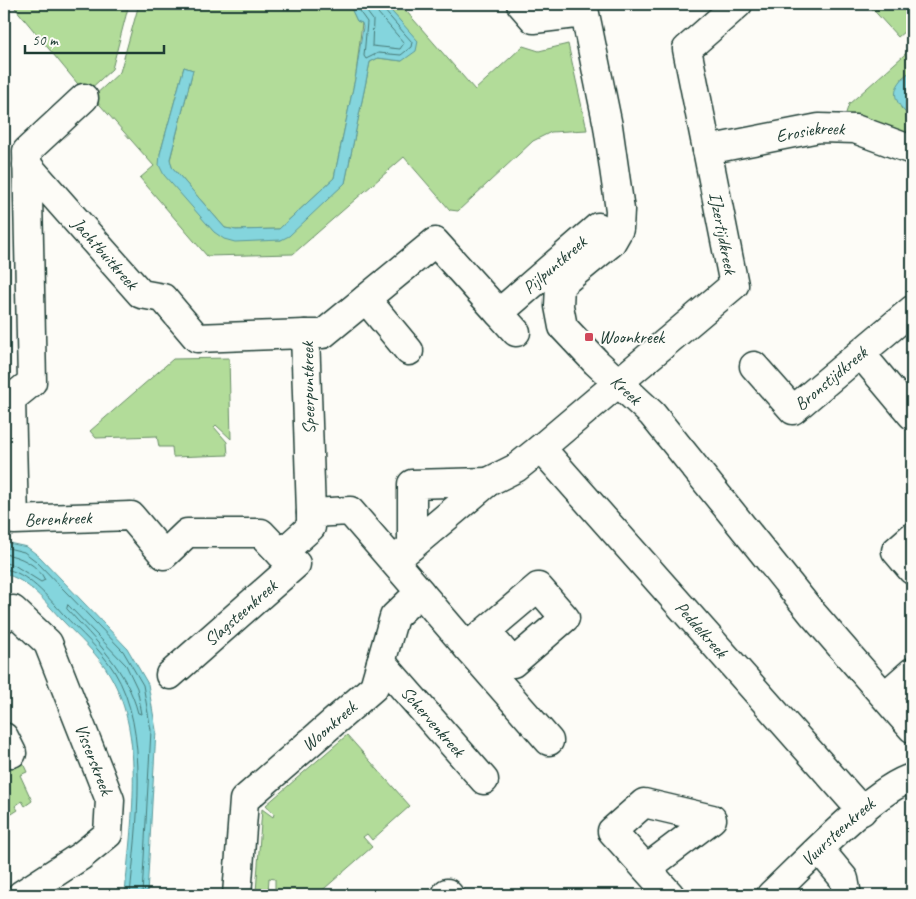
<svg xmlns="http://www.w3.org/2000/svg" width="916" height="899" font-family="Caveat,sans-serif">
<rect width="100%" height="100%" fill="#fdfcf7"/>
<filter id="ink" filterUnits="userSpaceOnUse"><feTurbulence type="fractalNoise" baseFrequency=".02" numOctaves="2"/><feDisplacementMap in="SourceGraphic" scale="10" xChannelSelector="R" yChannelSelector="G"/><feConvolveMatrix kernelMatrix="1 2 1 2 8 2 1 2 1" color-interpolation-filters="sRGB"/></filter>
<g filter="url(#ink)">
<g fill="#b2dc99" stroke="#688c66">
<path d="M 20,4 L 129,4 L 112,69 L 88,91 L 82,89 L 15,8 Z"/>
<path d="M 139,4 L 349,4 L 357,21 L 362,23 L 356,74 L 334,178 L 279,229 L 236,230 L 225,228 L 172,167 L 170,160 L 193,70 L 184,67 L 160,154 L 214,232 L 281,240 L 345,183 L 370,62 L 378,58 L 402,61 L 417,41 L 385,4 L 400,4 L 475,90 L 523,46 L 539,51 L 568,44 L 587,130 L 551,132 L 533,141 L 458,211 L 450,210 L 404,157 L 293,254 L 207,256 L 140,178 L 154,166 L 93,97 L 120,72 Z"/>
<path d="M 868,4 L 912,4 L 912,25 L 898,37 Z"/>
<path d="M 912,48 L 912,70 L 902,78 L 901,108 L 912,119 L 912,143 L 843,122 L 849,104 Z"/>
<path d="M 229,358 L 231,439 L 216,425 L 214,427 L 227,442 L 228,455 L 173,457 L 172,447 L 159,447 L 157,436 L 96,438 L 90,431 L 173,359 Z"/>
<path d="M 347,735 L 410,806 L 372,840 L 367,834 L 363,837 L 372,847 L 317,895 L 275,893 L 275,879 L 269,878 L 268,893 L 256,892 L 262,809 L 273,817 L 274,814 L 266,805 Z"/>
<path d="M 20,757 L 27,772 L 20,775 L 32,801 L 25,806 L 22,801 L 15,806 L 18,810 L 4,819 L 4,778 L 7,777 L 15,758 Z"/>
</g>
<g fill="#84d5dd" stroke="#5c9899">
<path d="M 349,4 L 385,4 L 418,41 L 416,51 L 402,61 L 378,58 L 370,62 L 345,183 L 289,236 L 281,240 L 235,242 L 224,239 L 214,232 L 164,175 L 159,165 L 160,154 L 184,67 L 193,70 L 170,159 L 172,167 L 225,228 L 236,230 L 279,229 L 334,178 L 356,74 L 363,27 L 362,23 L 357,21 Z"/>
<path d="M 912,70 L 912,119 C 891,99 889,89 912,70 Z"/>
<path d="M 4,542 L 27,547 L 40,557 L 127,648 L 148,684 L 156,730 L 147,895 L 125,895 C 130,825 147,738 110,675 C 99,655 78,637 62,620 C 46,603 28,579 4,574 Z"/>
</g>
<g fill="none" stroke-linecap="round" stroke-linejoin="round">
<g stroke="#477a78" stroke-width="1">
<path d="M 354,4 L 367,22 L 364,56 L 366,59 L 378,53 L 401,55 L 411,47 L 412,42 L 383,9 L 382,4"/>
<path d="M 361,4 L 373,20 L 372,46 L 400,49 L 404,43 L 378,13 L 375,4"/>
<path d="M 4,547 L 24,552 L 36,561 L 123,651 L 143,685 L 151,730 L 142,895"/>
<path d="M 4,554 C 20,556 38,565 45,580 L 41,582 L 14,565 L 4,563"/>
<path d="M 4,569 C 26,571 49,598 63,614 C 80,632 101,650 114,671 C 151,730 136,828 130,895"/>
<path d="M 68,605 L 126,665 L 137,688 L 142,714 L 138,713 C 127,670 96,641 67,609 Z"/>
</g>
<defs>
<g id="minor">
<path d="M 521,4 L 534,19 L 584,13"/>
<path id="s1" d="M 583,4 L 608,126 L 620,210 L 619,229 L 611,243 L 560,285 L 559,306 L 563,327 L 596,362 L 652,414 L 812,613 L 912,728"/>
<path id="s2" d="M 84,98 L 27,151 L 32,382 L 11,399 L 14,520 L 131,516 L 164,555 L 187,533 L 261,533 L 281,554 L 311,527 L 311,513 L 350,511 L 420,592 L 394,617 L 374,687 L 244,800 L 237,895"/>
<path id="s3" d="M 707,150 L 819,128 L 855,129 L 912,150"/>
<path id="s4" d="M 27,165 L 141,294 L 163,298 L 197,338 L 305,334"/>
<path d="M 366,299 L 409,351"/>
<path id="s5" d="M 516,332 L 499,313 L 598,227"/>
<path d="M 861,354 L 912,415"/>
<path id="s6" d="M 754,366 L 793,410 L 912,310"/>
<path id="s7" d="M 541,448 L 862,811"/>
<path d="M 311,513 L 305,334 L 323,334 L 435,242 L 499,313"/>
<path d="M 912,537 L 896,551 L 912,570"/>
<path d="M 412,546 L 412,484 L 488,482"/>
<path d="M 394,561 L 488,482 L 516,468 L 541,448 L 734,285 L 687,49 L 738,4"/>
<path d="M 420,592 L 467,647 L 538,587 L 565,618 L 513,663 L 486,631"/>
<path id="s8" d="M 4,618 L 13,610 L 48,643 L 110,800 L 108,834 L 81,856 L 21,895"/>
<path d="M 467,647 L 549,741"/>
<path id="s9" d="M 381,662 L 484,780"/>
<path id="s10" d="M 170,675 L 296,564 L 281,554"/>
<path d="M 886,695 L 912,672"/>
<path d="M 4,737 L 12,753"/>
<path d="M 820,850 L 844,879 L 847,895"/>
<path d="M 647,868 L 712,819 L 644,803 L 612,831 L 670,895"/>
<path d="M 447,893 L 449,895"/>
<path id="s11" d="M 771,895 C 802,866 875,788 912,778"/>
</g>
</defs>
<use href="#minor" stroke="#1f3d34" stroke-width="31"/>
<use href="#minor" stroke="#fdfcf7" stroke-width="28"/>
</g>
</g>
<rect fill="#d1495b" stroke="#fdfcf7" stroke-width="2" x="584" y="332" width="10" height="10" rx="2.5"/>
<g text-anchor="middle" dominant-baseline="central" stroke-width="4" stroke-linejoin="round" paint-order="stroke">
<g font-size="18" fill="#1f3d34" stroke="#fdfcf7">
<text stroke="none"><textPath href="#s3" startOffset="105">Erosiekreek</textPath></text>
<text transform="translate(723 233) rotate(79)">IJzertijdkreek</text>
<text stroke="none"><textPath href="#s4" startOffset="118">Jachtbuitkreek</textPath></text>
<text stroke="none"><textPath href="#s5" startOffset="99">Pijlpuntkreek</textPath></text>
<text stroke="none"><textPath href="#s6" startOffset="108">Bronstijdkreek</textPath></text>
<text transform="translate(308 388) rotate(-91)">Speerpuntkreek</text>
<text stroke="none"><textPath href="#s1" startOffset="442">Kreek</textPath></text>
<text stroke="none"><textPath href="#s2" startOffset="501">Berenkreek</textPath></text>
<text stroke="none"><textPath href="#s10" startOffset="94">Slagsteenkreek</textPath></text>
<text stroke="none"><textPath href="#s7" startOffset="242">Peddelkreek</textPath></text>
<text stroke="none"><textPath href="#s9" startOffset="79">Schervenkreek</textPath></text>
<text transform="translate(329 726) rotate(-41)">Woonkreek</text>
<text stroke="none"><textPath href="#s8" startOffset="185">Visserskreek</textPath></text>
<text stroke="none"><textPath href="#s11" startOffset="92">Vuursteenkreek</textPath></text>
</g>
<g font-size="18" fill="#1f3d34" stroke="#fdfcf7" text-anchor="start">
<text x="599" y="337">Woonkreek</text>
</g>
</g>
<rect width="916" height="899" fill="none" stroke="#fdfcf7" stroke-width="20"/>
<rect x="10" y="10" width="896" height="879" fill="none" stroke="#1f3d34" stroke-width="2" filter="url(#ink)"/>
<path d="M25 45v8h139v-8" fill="none" stroke="#1f3d34" stroke-width="2.5"/>
<text x="32" y="45" font-size="15" fill="#1f3d34" stroke="#fdfcf7" stroke-width="4" paint-order="stroke">50 m</text>
</svg>
